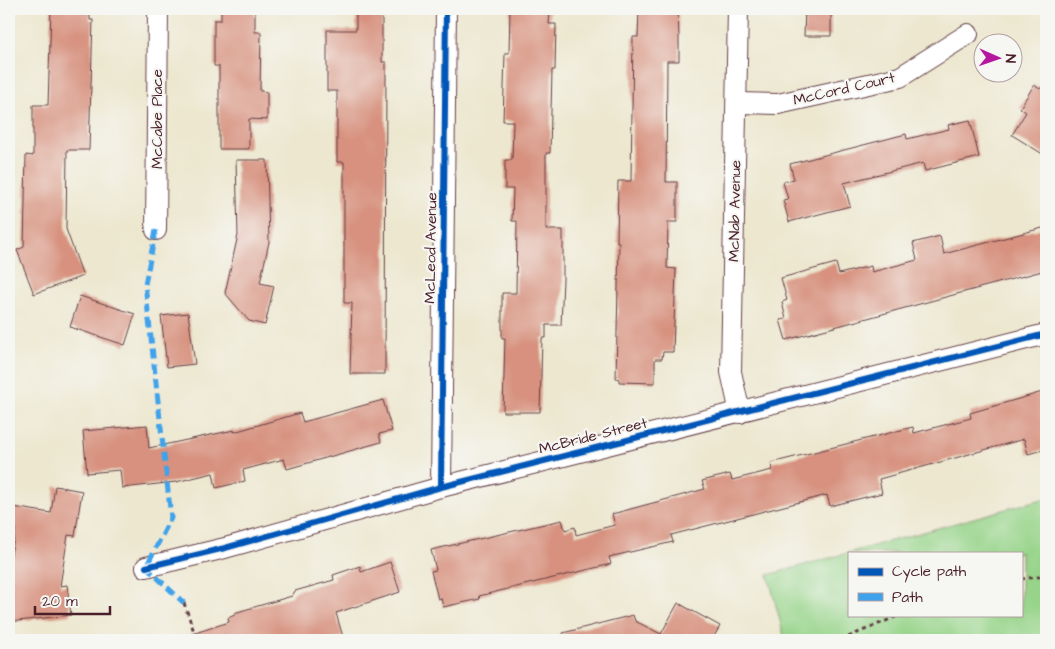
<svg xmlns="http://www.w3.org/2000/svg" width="1055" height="649" font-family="'Architects Daughter',sans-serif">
<rect width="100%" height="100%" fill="#f6f6f2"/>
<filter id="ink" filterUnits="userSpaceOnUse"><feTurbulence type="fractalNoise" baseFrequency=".02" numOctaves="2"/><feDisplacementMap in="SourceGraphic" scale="10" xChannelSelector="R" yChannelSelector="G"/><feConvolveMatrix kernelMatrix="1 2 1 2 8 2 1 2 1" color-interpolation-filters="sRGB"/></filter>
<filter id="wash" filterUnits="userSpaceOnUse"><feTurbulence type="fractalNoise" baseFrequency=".0096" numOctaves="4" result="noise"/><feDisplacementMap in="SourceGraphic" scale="20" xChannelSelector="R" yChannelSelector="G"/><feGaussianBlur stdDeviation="1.12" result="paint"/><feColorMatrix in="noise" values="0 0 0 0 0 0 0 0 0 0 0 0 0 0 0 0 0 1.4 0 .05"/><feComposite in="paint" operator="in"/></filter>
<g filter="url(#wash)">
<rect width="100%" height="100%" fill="#ede7cf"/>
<path fill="#97d48a" stroke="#707a5a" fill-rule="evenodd" d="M 1046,498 L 1046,640 L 785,640 L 768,575 ZM 849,553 L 1021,553 L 1021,615 L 849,615 Z"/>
<g id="blocks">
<g fill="#d7917e">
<path d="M 51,9 L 90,9 L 90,20 L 93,20 L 89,150 L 67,150 L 66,229 L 83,276 L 34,294 L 17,250 L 24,247 L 26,155 L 33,156 L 33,105 L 48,105 Z"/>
<path d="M 221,9 L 255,9 L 255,32 L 261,32 L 260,91 L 267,92 L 267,120 L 249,119 L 249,149 L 219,149 L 219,66 L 214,66 L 214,20 L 221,20 Z"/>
<path d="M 356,9 L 382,9 L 382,62 L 386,62 L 385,374 L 350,374 L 352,303 L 344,303 L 344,162 L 337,162 L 337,91 L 327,91 L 327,30 L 356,30 Z"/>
<path d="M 510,9 L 550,9 L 549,24 L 556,24 L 555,70 L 552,70 L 550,153 L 546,153 L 546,230 L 563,230 L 563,280 L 561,325 L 546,325 L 546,338 L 542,338 L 540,412 L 503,412 L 505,338 L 502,338 L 502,293 L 516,293 L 517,221 L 512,221 L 513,189 L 505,189 L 505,160 L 512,160 L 513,121 L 503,121 L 505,53 L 509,53 Z"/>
<path d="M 639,9 L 678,9 L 679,38 L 679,61 L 667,61 L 666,182 L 677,182 L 677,222 L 668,222 L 667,268 L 676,269 L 673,352 L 663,352 L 662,359 L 655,359 L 655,383 L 619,382 L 619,379 L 616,378 L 619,242 L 617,242 L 618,181 L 631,181 L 633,37 L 638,37 Z"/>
<path d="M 805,9 L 831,9 L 831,36 L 804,36 Z"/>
<path d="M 1046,80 L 1046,156 L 1012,135 L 1026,112 L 1020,108 L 1034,85 L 1040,89 Z"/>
<path d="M 970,120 L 979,157 L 925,171 L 923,163 L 844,183 L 850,206 L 789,222 L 783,200 L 788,199 L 783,182 L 794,179 L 790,164 L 906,134 L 907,139 L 949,129 L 948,125 Z"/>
<path d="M 236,160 L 267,160 L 269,242 L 260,283 L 274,286 L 265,325 L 249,321 L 225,293 L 238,235 Z"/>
<path d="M 1046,227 L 1046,270 L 786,340 L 780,320 L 786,319 L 782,302 L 787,300 L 781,278 L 836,263 L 839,274 L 871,266 L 872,272 L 917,260 L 913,243 L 940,236 L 944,254 Z"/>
<path d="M 80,296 L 135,314 L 125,345 L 70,327 Z"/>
<path d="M 188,313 L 195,364 L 167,367 L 161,316 Z"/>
<path d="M 1046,391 L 1046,449 L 1028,454 L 1024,439 L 879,479 L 882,493 L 830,506 L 827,495 L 671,535 L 673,542 L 609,557 L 611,564 L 479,596 L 480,599 L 443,607 L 441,598 L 438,599 L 431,571 L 436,570 L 431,550 L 562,520 L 565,530 L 575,527 L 576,535 L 615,525 L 612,514 L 705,489 L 702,481 L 730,474 L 732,480 L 772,470 L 771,463 L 913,427 L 914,433 L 971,418 L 970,413 Z"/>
<path d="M 383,400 L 392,431 L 379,434 L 381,442 L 287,469 L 284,459 L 243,470 L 245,481 L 216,488 L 213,473 L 176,482 L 122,488 L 120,470 L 87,473 L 83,431 L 147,425 L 149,448 L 234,430 L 234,432 L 300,413 L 303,422 Z"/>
<path d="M 55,486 L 82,491 L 75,536 L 68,535 L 60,586 L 67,585 L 71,615 L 9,622 L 9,564 L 16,528 L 10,527 L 13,507 L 51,513 Z"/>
<path d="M 390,562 L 400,592 L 336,613 L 343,637 L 332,640 L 187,640 L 186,636 L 229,622 L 228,618 L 235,615 L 234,613 L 292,596 L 295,591 L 334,580 L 333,575 L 360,566 L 361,572 Z"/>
<path d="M 678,603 L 720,626 L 712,640 L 564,640 L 563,633 L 633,615 L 635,621 L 661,634 Z"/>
</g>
</g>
</g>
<g filter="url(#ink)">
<use href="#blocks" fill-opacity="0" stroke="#623d44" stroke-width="1"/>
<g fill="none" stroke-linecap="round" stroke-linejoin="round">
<defs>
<g id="street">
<path d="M 738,9 L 731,372 L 740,413"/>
<path d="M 738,103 L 778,104 L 900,77 L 968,34"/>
<path d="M 156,230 L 158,9"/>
<path d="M 441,487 L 446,9"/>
<path d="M 146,567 L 225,548 L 441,487 L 1046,334"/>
</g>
</defs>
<use href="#street" stroke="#623d44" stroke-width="22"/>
<g stroke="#623d44" stroke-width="3" stroke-dasharray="4 4" stroke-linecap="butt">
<path d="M 1021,579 L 1046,576"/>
<path d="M 184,603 L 197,640"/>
<path d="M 841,640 L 900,615"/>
</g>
<use href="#street" stroke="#fff" stroke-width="20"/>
<path stroke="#40a2eb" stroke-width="5" stroke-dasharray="10 5" stroke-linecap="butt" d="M 156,230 L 145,284 L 171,518 L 146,567 L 184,603"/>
<defs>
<g id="cycleway">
<path d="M 441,487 L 446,9"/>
<path d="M 146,567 L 225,548 L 441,487 L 1046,334"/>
</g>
</defs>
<use href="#cycleway" stroke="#f6f6f2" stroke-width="9"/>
<use href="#cycleway" stroke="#0057b8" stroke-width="6"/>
</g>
</g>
<g text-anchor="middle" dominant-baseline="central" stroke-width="4.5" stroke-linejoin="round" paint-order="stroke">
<g font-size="15" fill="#4a1f2b" stroke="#f6f6f2">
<text transform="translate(844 89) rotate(-13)">McCord Court</text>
<text transform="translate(157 119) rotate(-90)">McCabe Place</text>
<text transform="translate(735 211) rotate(-89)">McNab Avenue</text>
<text transform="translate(431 248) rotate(-89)">McLeod Avenue</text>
<text transform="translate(593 436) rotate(-14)">McBride Street</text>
</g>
</g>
<rect width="1055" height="649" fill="none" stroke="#f6f6f2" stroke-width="30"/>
<rect x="848" y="552" width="175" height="65" fill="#f6f6f2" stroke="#b1a0a2"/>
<rect x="858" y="568" width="25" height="8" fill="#0057b8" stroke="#b1a0a2"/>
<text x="892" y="576" font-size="15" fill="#4a1f2b">Cycle path</text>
<rect x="858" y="593" width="25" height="8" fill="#40a2eb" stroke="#b1a0a2"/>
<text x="892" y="602" font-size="15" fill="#4a1f2b">Path</text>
<g transform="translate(998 58) rotate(92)"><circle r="24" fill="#f6f6f2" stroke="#b1a0a2"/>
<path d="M0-4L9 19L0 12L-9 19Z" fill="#b5179e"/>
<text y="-8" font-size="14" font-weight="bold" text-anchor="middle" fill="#4a1f2b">N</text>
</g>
<path d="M35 606v8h75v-8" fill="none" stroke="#4a1f2b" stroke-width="2.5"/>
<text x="42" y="606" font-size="15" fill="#4a1f2b" stroke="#f6f6f2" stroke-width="4" paint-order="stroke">20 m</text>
</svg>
